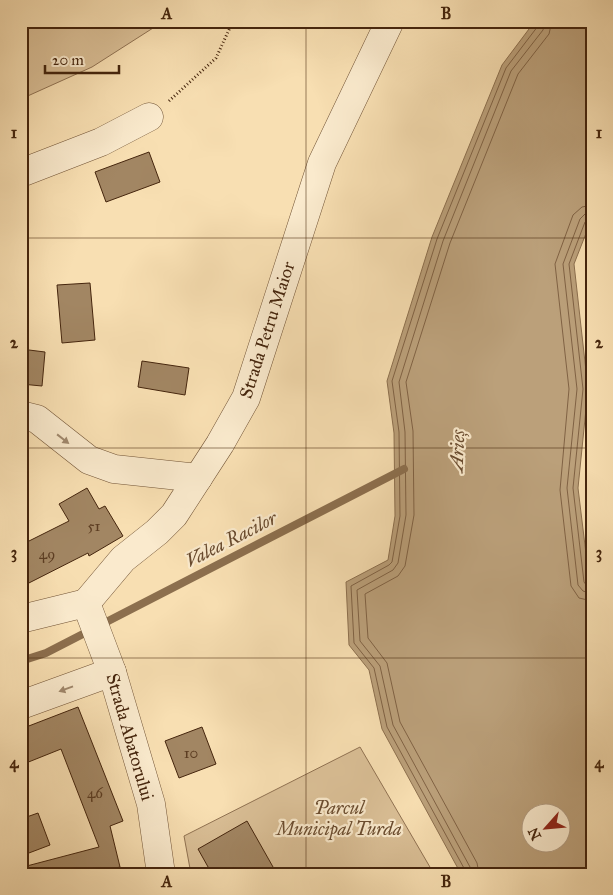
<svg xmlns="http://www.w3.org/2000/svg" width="613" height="895" font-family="'IM FELL Great Primer',serif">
<rect width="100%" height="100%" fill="#f8dfb2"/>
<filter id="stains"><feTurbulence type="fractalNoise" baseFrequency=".004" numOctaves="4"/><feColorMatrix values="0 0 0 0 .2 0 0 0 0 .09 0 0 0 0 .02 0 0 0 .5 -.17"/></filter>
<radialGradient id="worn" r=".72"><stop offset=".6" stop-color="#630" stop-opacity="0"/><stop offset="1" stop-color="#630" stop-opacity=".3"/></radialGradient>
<g fill="#dabf96" stroke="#907252">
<path d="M 21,21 L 164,21 L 92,67 L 21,99 Z"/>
<path d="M 360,747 L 434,874 L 191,874 L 184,836 Z"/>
</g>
<path fill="#bba07a" stroke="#8c6f4e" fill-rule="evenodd" d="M 535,21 L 592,21 L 592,218 L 574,264 L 588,389 L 578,488 L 592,603 L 592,874 L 461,874 L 382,729 L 369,670 L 349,645 L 346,582 L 388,560 L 395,516 L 394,433 L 387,381 L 432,237 L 502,65 ZM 530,812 L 560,812 L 560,842 L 530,842 Z"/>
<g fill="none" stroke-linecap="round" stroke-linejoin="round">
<g stroke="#806244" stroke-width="1">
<path d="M 592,205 L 582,207 L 573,215 L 555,264 L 569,389 L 560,490 L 571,586 L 579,598 L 592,601"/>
<path d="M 592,212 L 585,214 L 580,219 L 563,264 L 577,389 L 567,488 L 578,585 L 583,591 L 592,594"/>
<path d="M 592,219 L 588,219 L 585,222 L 569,264 L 583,389 L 573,488 L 584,582 L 587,586 L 592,587"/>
<path d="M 465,874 L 465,870 L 387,727 L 374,668 L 354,643 L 351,586 L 389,565 L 392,562 L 400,516 L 399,432 L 392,381 L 437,239 L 506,68 L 538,26 L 538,21"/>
<path d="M 472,874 L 470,867 L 393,725 L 380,666 L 360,641 L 357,590 L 393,570 L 398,563 L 406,515 L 405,432 L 399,382 L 443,241 L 511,71 L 543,30 L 545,21"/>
<path d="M 479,874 L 477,863 L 400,722 L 387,663 L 368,638 L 365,594 L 398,576 L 405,566 L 414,515 L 413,431 L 406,382 L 450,243 L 518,74 L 549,34 L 552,21"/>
</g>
<path stroke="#8c6f4e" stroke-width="8" d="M 21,661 L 46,653 L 404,469"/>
</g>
<g fill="#a28663" stroke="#45250d">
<path d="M 149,152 L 160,182 L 106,202 L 95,172 Z"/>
<path d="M 90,283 L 95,340 L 62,343 L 57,285 Z"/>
<path d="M 21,349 L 45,352 L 42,386 L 21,384 Z"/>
<path d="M 142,361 L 189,368 L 185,395 L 138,387 Z"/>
<path d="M 87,488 L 99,509 L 105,506 L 123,536 L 89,556 L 88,553 L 21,587 L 21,545 L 69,521 L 59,504 Z"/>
<path d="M 78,707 L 123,821 L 110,826 L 120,867 L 116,868 L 117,874 L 24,874 L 23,867 L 99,847 L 61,749 L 21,765 L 21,729 Z"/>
<path d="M 202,727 L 216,764 L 179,778 L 165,741 Z"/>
<path d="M 38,813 L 50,845 L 21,856 L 21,819 Z"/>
<path d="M 247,821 L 277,874 L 212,874 L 198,849 Z"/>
</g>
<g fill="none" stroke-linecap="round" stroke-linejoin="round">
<defs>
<g id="minor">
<path d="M 21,173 L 101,142 L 149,117"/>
<path d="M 21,415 L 37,419 L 89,460 L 114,469 L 198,478"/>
<path d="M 86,603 L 123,559 L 157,532 L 174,515 L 220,444 L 246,398 L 322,163 L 390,21"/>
<path d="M 86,603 L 112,672 L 151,804 L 161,874"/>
<path d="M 21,619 L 86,603"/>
<path d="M 21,705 L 112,672"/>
</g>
</defs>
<use href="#minor" stroke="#725436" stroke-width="29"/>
<path stroke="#45250d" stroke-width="3" stroke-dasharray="1 2.5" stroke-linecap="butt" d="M 169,101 L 216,58 L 233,21"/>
<use href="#minor" stroke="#faeacd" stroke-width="28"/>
</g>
<defs><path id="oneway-solid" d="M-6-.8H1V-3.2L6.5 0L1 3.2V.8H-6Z" transform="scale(1.25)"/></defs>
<g fill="#a0886d">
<use href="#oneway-solid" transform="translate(63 439) rotate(38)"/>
<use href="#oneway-solid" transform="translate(66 689) rotate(160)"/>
</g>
<path fill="none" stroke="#45250d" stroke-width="1" stroke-opacity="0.55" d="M 306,21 L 306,874M 21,238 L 592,238M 21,448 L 592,448M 21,658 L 592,658"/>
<g text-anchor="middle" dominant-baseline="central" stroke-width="4.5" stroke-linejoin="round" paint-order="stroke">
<g font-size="15" fill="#5c3d22">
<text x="94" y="526">51</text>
<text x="47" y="554">49</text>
<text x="191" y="753">10</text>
<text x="95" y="793">46</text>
</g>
<g font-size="18" fill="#45250d" stroke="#faeacd">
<text transform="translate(267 330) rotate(-72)">Strada Petru Maior</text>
<text transform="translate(130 737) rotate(74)">Strada Abatorului</text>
</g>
<g font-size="18" font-style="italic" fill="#6a4c2f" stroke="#faeacd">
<text x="339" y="808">Parcul<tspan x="339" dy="21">Municipal Turda</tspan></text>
</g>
<g font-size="19" font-style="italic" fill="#684a2e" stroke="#faeacd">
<text transform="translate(457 451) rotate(-87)">Arieș</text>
<text transform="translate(231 539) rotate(-27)">Valea Racilor</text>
</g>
</g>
<rect width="613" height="895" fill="none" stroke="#f8dfb2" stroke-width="55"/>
<g transform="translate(546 828) rotate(243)"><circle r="24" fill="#faeacd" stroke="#b29b80"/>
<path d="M0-4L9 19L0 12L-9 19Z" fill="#8f2418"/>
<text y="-8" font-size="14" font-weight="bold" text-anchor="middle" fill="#45250d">N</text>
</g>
<path d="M45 65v8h74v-8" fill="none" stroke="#45250d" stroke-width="2.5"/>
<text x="52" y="65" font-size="15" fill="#45250d" stroke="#faeacd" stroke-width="4" paint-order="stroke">20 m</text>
<rect x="28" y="28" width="558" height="840" fill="none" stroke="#45250d" stroke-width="2"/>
<g font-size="16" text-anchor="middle" font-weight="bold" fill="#45250d">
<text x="167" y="19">A</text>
<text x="446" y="19">B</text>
<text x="14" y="138">1</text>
<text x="599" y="138">1</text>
<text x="14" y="348">2</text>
<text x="599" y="348">2</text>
<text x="14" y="558">3</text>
<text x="599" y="558">3</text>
<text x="14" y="768">4</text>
<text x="599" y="768">4</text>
<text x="167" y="887">A</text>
<text x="446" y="887">B</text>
</g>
<rect width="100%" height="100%" filter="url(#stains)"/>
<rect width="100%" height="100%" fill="url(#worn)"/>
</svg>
